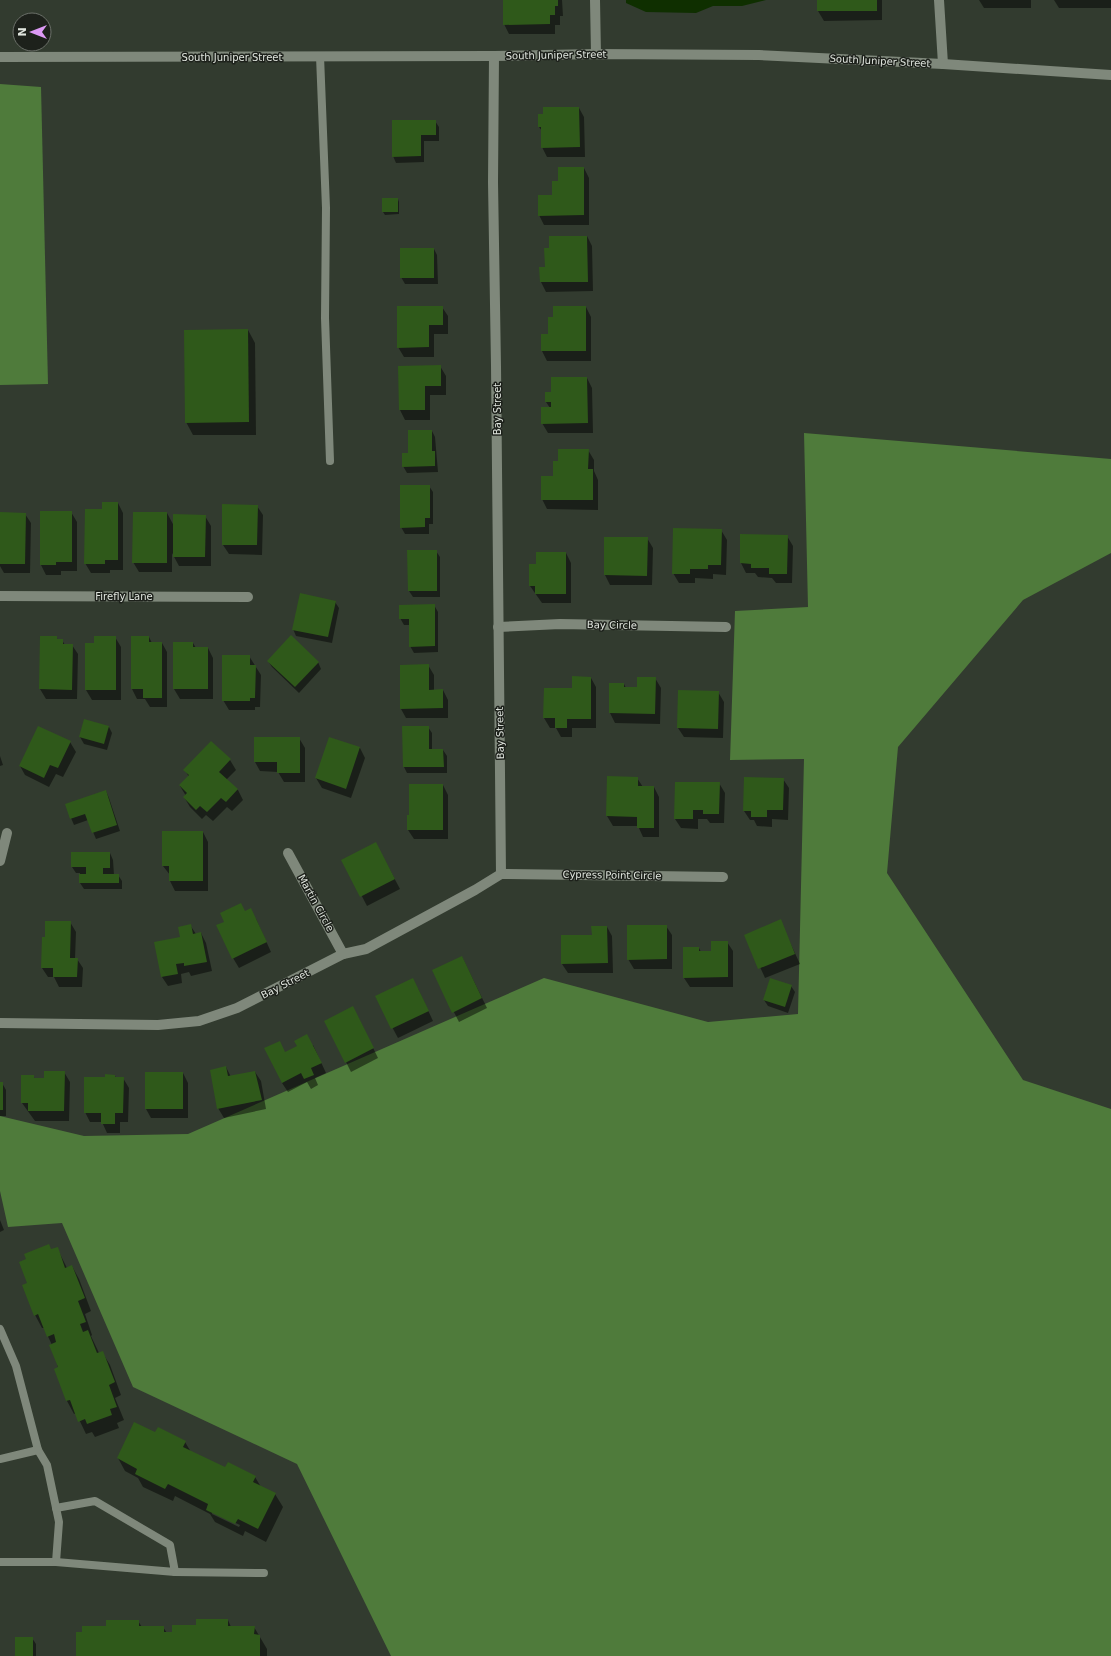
<svg xmlns="http://www.w3.org/2000/svg" width="1111" height="1656" font-family="'DejaVu Sans',sans-serif">
<rect width="100%" height="100%" fill="#323b2f"/>
<g fill="#4f7b3b">
<path d="M 0,84 L 41,87 L 48,384 L 0,385 Z"/>
<path d="M 804,433 L 1111,459 L 1111,553 L 1023,600 L 898,747 L 887,873 L 1023,1080 L 1111,1109 L 1111,1656 L 391,1656 L 297,1464 L 133,1387 L 62,1223 L 8,1227 L 0,1191 L 0,1116 L 84,1136 L 188,1134 L 544,978 L 708,1022 L 798,1014 L 804,759 L 730,760 L 735,611 L 808,607 Z"/>
</g>
<path fill="#0f2f00" d="M 626,0 L 766,0 L 742,6 L 713,6 L 696,13 L 646,12 L 626,3 Z"/>
<g fill="#0007" fill-rule="evenodd">
<path d="M 504,0 L 562,0 L 563,16 L 560,16 L 560,25 L 555,25 L 555,34 L 509,34 L 504,24 Z"/>
<path d="M 818,0 L 882,0 L 882,20 L 824,21 L 818,11 Z"/>
<path d="M 979,0 L 1031,0 L 1031,8 L 984,8 Z"/>
<path d="M 1054,0 L 1111,0 L 1111,8 L 1059,8 Z"/>
<path d="M 579,108 L 584,117 L 585,157 L 547,157 L 542,147 L 542,131 L 539,127 Z"/>
<path d="M 435,121 L 439,127 L 439,141 L 424,141 L 424,162 L 396,163 L 393,156 Z"/>
<path d="M 584,168 L 589,178 L 589,225 L 544,225 L 539,215 L 553,196 L 559,182 Z"/>
<path d="M 398,199 L 399,202 L 399,214 L 385,215 L 383,212 Z"/>
<path d="M 587,236 L 592,246 L 593,291 L 546,292 L 541,282 L 546,268 Z"/>
<path d="M 434,249 L 437,255 L 438,284 L 405,284 L 401,277 Z"/>
<path d="M 442,307 L 448,316 L 448,334 L 434,334 L 434,357 L 404,357 L 398,347 Z"/>
<path d="M 586,307 L 591,317 L 591,361 L 547,361 L 542,351 L 542,335 L 549,335 L 554,318 Z"/>
<path d="M 248,330 L 255,343 L 256,435 L 193,435 L 186,422 Z"/>
<path d="M 399,366 L 440,366 L 446,376 L 446,395 L 430,395 L 430,420 L 405,420 L 400,410 Z"/>
<path d="M 587,378 L 592,388 L 593,433 L 548,433 L 542,423 L 550,408 L 546,402 L 552,393 Z"/>
<path d="M 432,431 L 435,437 L 438,472 L 407,473 L 403,466 L 409,454 Z"/>
<path d="M 588,450 L 594,460 L 594,471 L 598,480 L 598,510 L 547,509 L 542,499 L 554,477 L 559,462 Z"/>
<path d="M 429,486 L 433,492 L 433,524 L 429,524 L 429,534 L 405,534 L 401,527 Z"/>
<path d="M 118,503 L 123,513 L 123,570 L 110,570 L 110,573 L 91,573 L 85,563 L 103,510 Z"/>
<path d="M 257,506 L 263,515 L 262,555 L 229,554 L 223,545 Z"/>
<path d="M 41,512 L 71,512 L 77,522 L 77,571 L 61,571 L 61,575 L 46,575 L 41,565 Z"/>
<path d="M 0,513 L 25,514 L 31,523 L 30,573 L 4,573 L 0,566 Z"/>
<path d="M 167,513 L 174,526 L 205,516 L 211,526 L 211,566 L 179,566 L 172,553 L 172,572 L 139,572 L 133,562 Z"/>
<path d="M 721,530 L 727,540 L 726,575 L 713,574 L 713,579 L 695,578 L 695,583 L 679,583 L 673,573 Z"/>
<path d="M 787,536 L 793,546 L 792,583 L 776,583 L 772,578 L 758,577 L 755,573 L 746,573 L 741,563 Z"/>
<path d="M 647,538 L 653,548 L 652,585 L 610,585 L 605,575 Z"/>
<path d="M 436,551 L 440,557 L 440,597 L 413,597 L 409,591 Z"/>
<path d="M 566,553 L 571,563 L 571,603 L 542,603 L 530,586 L 537,565 Z"/>
<path d="M 335,602 L 339,608 L 332,643 L 296,636 L 293,629 Z"/>
<path d="M 434,605 L 438,612 L 438,652 L 414,653 L 410,646 L 410,625 L 404,625 L 400,618 Z"/>
<path d="M 41,637 L 56,637 L 58,640 L 62,640 L 65,645 L 72,645 L 78,654 L 77,699 L 46,699 L 40,689 Z"/>
<path d="M 115,637 L 121,647 L 121,700 L 92,700 L 86,690 L 95,644 Z"/>
<path d="M 149,637 L 152,643 L 162,643 L 167,652 L 167,707 L 150,707 L 145,699 L 137,699 L 132,689 Z"/>
<path d="M 174,643 L 193,643 L 196,648 L 208,648 L 213,658 L 213,699 L 180,699 L 174,689 Z"/>
<path d="M 249,656 L 261,675 L 260,707 L 255,707 L 255,710 L 229,710 L 223,700 Z"/>
<path d="M 268,661 L 318,662 L 321,669 L 299,693 L 272,667 Z"/>
<path d="M 428,665 L 434,675 L 434,691 L 443,690 L 448,700 L 448,718 L 406,718 L 401,709 Z"/>
<path d="M 591,678 L 596,687 L 596,728 L 572,728 L 572,737 L 561,737 L 556,728 L 550,728 L 544,718 L 573,689 Z"/>
<path d="M 655,678 L 661,688 L 660,724 L 615,723 L 610,713 L 610,684 L 624,684 L 626,688 L 638,688 Z"/>
<path d="M 718,692 L 724,702 L 723,738 L 684,737 L 678,728 Z"/>
<path d="M 109,727 L 112,733 L 107,750 L 84,744 L 80,737 Z"/>
<path d="M 428,727 L 432,733 L 432,750 L 443,750 L 447,756 L 447,773 L 407,773 L 404,767 Z"/>
<path d="M 299,738 L 305,748 L 305,782 L 284,782 L 278,772 L 260,771 L 255,762 Z"/>
<path d="M 330,738 L 360,748 L 365,758 L 351,798 L 322,788 L 316,778 Z"/>
<path d="M 70,742 L 76,752 L 63,777 L 56,774 L 49,787 L 25,775 L 20,766 Z"/>
<path d="M 211,742 L 230,760 L 236,770 L 226,780 L 238,790 L 243,800 L 232,811 L 227,807 L 213,821 L 206,815 L 202,819 L 190,807 L 184,797 L 186,796 L 180,786 L 189,777 L 185,770 Z"/>
<path d="M 0,756 L 3,765 L 0,766 Z"/>
<path d="M 637,778 L 643,787 L 654,787 L 659,797 L 659,837 L 643,837 L 638,826 L 613,826 L 607,816 Z"/>
<path d="M 783,779 L 789,788 L 788,820 L 772,819 L 772,827 L 757,826 L 754,820 L 750,820 L 744,811 Z"/>
<path d="M 719,783 L 725,793 L 724,823 L 710,823 L 707,819 L 698,819 L 698,829 L 681,828 L 675,819 Z"/>
<path d="M 443,785 L 448,795 L 448,839 L 414,839 L 408,830 L 410,816 Z"/>
<path d="M 106,791 L 109,798 L 120,831 L 96,839 L 88,820 L 74,825 L 71,818 Z"/>
<path d="M 203,832 L 208,842 L 208,891 L 175,891 L 170,881 L 170,875 L 163,866 Z"/>
<path d="M 72,853 L 110,853 L 113,860 L 114,875 L 118,875 L 122,881 L 122,889 L 84,889 L 80,883 L 80,873 L 76,873 L 72,867 Z"/>
<path d="M 381,853 L 400,889 L 367,906 L 343,860 Z"/>
<path d="M 245,912 L 256,919 L 271,952 L 239,968 L 233,958 Z"/>
<path d="M 780,921 L 800,964 L 765,978 L 746,936 Z"/>
<path d="M 70,922 L 76,932 L 75,959 L 77,959 L 83,968 L 82,987 L 59,987 L 54,977 L 48,977 L 42,968 L 45,938 Z"/>
<path d="M 190,925 L 196,934 L 201,933 L 206,943 L 212,971 L 191,976 L 189,972 L 181,974 L 182,983 L 168,986 L 162,977 L 181,937 Z"/>
<path d="M 666,926 L 672,935 L 672,969 L 634,969 L 628,959 Z"/>
<path d="M 607,927 L 612,936 L 613,973 L 568,973 L 562,964 L 593,936 Z"/>
<path d="M 727,942 L 733,951 L 733,987 L 690,987 L 684,978 L 699,948 L 701,952 L 712,952 Z"/>
<path d="M 462,957 L 487,1008 L 459,1022 L 433,971 Z"/>
<path d="M 791,986 L 795,992 L 788,1013 L 768,1006 L 764,1000 Z"/>
<path d="M 418,989 L 433,1021 L 398,1038 L 376,997 Z"/>
<path d="M 358,1017 L 378,1058 L 351,1072 L 346,1062 Z"/>
<path d="M 313,1045 L 326,1073 L 315,1078 L 318,1085 L 311,1089 L 307,1082 L 288,1092 L 282,1083 L 285,1053 Z"/>
<path d="M 226,1067 L 231,1077 L 255,1072 L 261,1081 L 266,1109 L 224,1118 L 218,1108 Z"/>
<path d="M 64,1072 L 70,1082 L 69,1121 L 35,1121 L 22,1103 L 22,1076 L 33,1076 L 35,1079 L 45,1079 Z"/>
<path d="M 183,1073 L 188,1083 L 188,1118 L 151,1118 L 146,1109 Z"/>
<path d="M 115,1076 L 116,1078 L 123,1078 L 129,1088 L 128,1122 L 120,1122 L 120,1133 L 107,1133 L 102,1122 L 90,1122 L 85,1112 L 106,1078 Z"/>
<path d="M 0,1083 L 2,1083 L 6,1090 L 6,1116 L 0,1116 Z"/>
<path d="M 0,1220 L 4,1230 L 0,1232 Z"/>
<path d="M 57,1248 L 67,1268 L 72,1266 L 79,1279 L 91,1311 L 85,1314 L 92,1335 L 91,1336 L 99,1353 L 102,1352 L 110,1365 L 121,1395 L 115,1398 L 124,1420 L 117,1423 L 119,1428 L 95,1437 L 92,1432 L 86,1434 L 76,1413 L 74,1414 L 67,1401 L 52,1345 L 44,1328 L 42,1328 L 35,1315 L 28,1284 L 52,1250 Z"/>
<path d="M 155,1434 L 185,1442 L 191,1452 L 225,1469 L 255,1477 L 261,1487 L 275,1494 L 283,1507 L 266,1542 L 245,1531 L 243,1536 L 215,1522 L 210,1514 L 175,1496 L 173,1501 L 143,1487 L 138,1478 L 125,1471 L 118,1458 ZM 212,1512 L 240,1525 L 239,1527 L 212,1514 Z"/>
<path d="M 228,1620 L 231,1627 L 254,1627 L 267,1649 L 267,1656 L 77,1656 L 107,1627 L 138,1621 L 142,1627 L 163,1627 L 167,1633 L 173,1633 Z"/>
<path d="M 32,1638 L 36,1644 L 36,1656 L 16,1656 Z"/>
</g>
<g fill="#2f591a">
<path d="M 503,0 L 558,0 L 558,6 L 555,6 L 555,15 L 550,15 L 550,24 L 503,25 Z"/>
<rect x="817" y="0" width="60" height="11"/>
<path d="M 543,107 L 579,107 L 580,147 L 541,148 L 541,127 L 538,127 L 538,114 L 543,114 Z"/>
<path d="M 392,120 L 436,120 L 436,135 L 421,135 L 421,156 L 392,157 Z"/>
<path d="M 558,167 L 584,167 L 584,215 L 538,216 L 538,195 L 552,195 L 552,181 L 558,181 Z"/>
<rect x="382" y="198" width="16" height="14"/>
<path d="M 549,236 L 587,236 L 588,282 L 540,282 L 539,267 L 545,267 L 544,248 L 549,248 Z"/>
<rect x="400" y="248" width="34" height="30"/>
<path d="M 397,306 L 443,306 L 443,325 L 429,325 L 429,347 L 397,348 Z"/>
<path d="M 553,306 L 586,306 L 586,351 L 541,351 L 541,334 L 548,334 L 548,317 L 553,317 Z"/>
<path d="M 248,329 L 249,422 L 185,423 L 184,330 Z"/>
<path d="M 441,365 L 441,386 L 425,386 L 425,410 L 399,410 L 398,366 Z"/>
<path d="M 551,377 L 587,377 L 588,423 L 541,424 L 541,407 L 551,407 L 551,402 L 545,402 L 545,392 L 551,392 Z"/>
<path d="M 408,430 L 432,430 L 432,451 L 435,451 L 435,466 L 402,467 L 402,453 L 408,453 Z"/>
<path d="M 558,449 L 589,449 L 588,469 L 593,469 L 593,500 L 541,500 L 541,476 L 553,476 L 553,461 L 558,461 Z"/>
<path d="M 400,485 L 430,485 L 430,518 L 425,518 L 425,527 L 400,528 Z"/>
<path d="M 102,502 L 118,502 L 118,560 L 105,560 L 105,564 L 84,564 L 85,509 L 102,509 Z"/>
<path d="M 222,504 L 258,505 L 257,545 L 222,545 Z"/>
<path d="M 40,511 L 72,511 L 72,562 L 56,562 L 56,565 L 40,565 Z"/>
<path d="M 0,512 L 26,513 L 25,564 L 0,564 Z"/>
<path d="M 133,512 L 167,512 L 167,563 L 132,563 Z"/>
<path d="M 173,514 L 206,515 L 205,557 L 173,557 Z"/>
<path d="M 673,528 L 722,529 L 721,565 L 708,565 L 708,569 L 690,569 L 690,574 L 672,574 Z"/>
<path d="M 740,534 L 788,535 L 787,574 L 769,574 L 769,568 L 751,568 L 751,564 L 740,563 Z"/>
<path d="M 604,537 L 648,537 L 647,576 L 604,575 Z"/>
<path d="M 407,550 L 437,550 L 437,591 L 408,591 Z"/>
<path d="M 536,552 L 566,552 L 566,594 L 535,594 L 535,586 L 529,586 L 529,564 L 536,564 Z"/>
<path d="M 300,593 L 336,601 L 328,637 L 292,630 Z"/>
<path d="M 435,604 L 435,646 L 409,647 L 409,619 L 399,619 L 399,605 Z"/>
<path d="M 291,635 L 319,662 L 295,687 L 267,661 Z"/>
<path d="M 40,636 L 57,636 L 57,639 L 63,639 L 63,644 L 73,644 L 72,690 L 39,689 Z"/>
<path d="M 94,636 L 116,636 L 116,690 L 85,690 L 85,643 L 94,643 Z"/>
<path d="M 131,636 L 149,636 L 149,642 L 162,642 L 162,698 L 143,698 L 143,689 L 131,689 Z"/>
<path d="M 173,642 L 193,642 L 193,647 L 208,647 L 208,689 L 173,689 Z"/>
<path d="M 222,655 L 250,655 L 250,665 L 256,665 L 255,698 L 250,698 L 250,701 L 222,701 Z"/>
<path d="M 429,664 L 429,690 L 443,689 L 443,708 L 400,709 L 400,665 Z"/>
<path d="M 572,676 L 591,677 L 591,719 L 567,719 L 567,728 L 555,728 L 555,718 L 543,718 L 544,688 L 572,688 Z"/>
<path d="M 637,677 L 656,677 L 655,714 L 609,713 L 609,683 L 624,683 L 624,687 L 637,687 Z"/>
<path d="M 678,690 L 719,691 L 718,729 L 677,728 Z"/>
<path d="M 84,719 L 109,726 L 104,744 L 79,737 Z"/>
<path d="M 38,726 L 71,741 L 58,768 L 50,765 L 44,778 L 19,766 Z"/>
<path d="M 402,726 L 429,726 L 429,749 L 443,749 L 444,767 L 403,767 Z"/>
<path d="M 254,737 L 300,737 L 300,773 L 277,773 L 277,762 L 254,762 Z"/>
<path d="M 329,737 L 360,747 L 346,789 L 315,778 Z"/>
<path d="M 211,741 L 231,759 L 219,772 L 238,789 L 226,802 L 221,798 L 207,812 L 200,806 L 196,810 L 183,797 L 187,793 L 179,785 L 189,775 L 183,770 Z"/>
<path d="M 607,776 L 638,777 L 638,786 L 654,786 L 654,828 L 637,828 L 637,817 L 606,816 Z"/>
<path d="M 744,777 L 784,778 L 783,810 L 767,810 L 767,817 L 751,817 L 751,811 L 743,811 Z"/>
<path d="M 675,782 L 720,782 L 719,814 L 703,814 L 703,810 L 693,810 L 693,819 L 674,819 Z"/>
<path d="M 409,784 L 443,784 L 443,830 L 407,830 L 407,815 L 409,815 Z"/>
<path d="M 106,790 L 117,825 L 92,833 L 85,814 L 70,819 L 65,804 Z"/>
<path d="M 162,831 L 203,831 L 203,881 L 169,881 L 169,866 L 162,866 Z"/>
<path d="M 376,842 L 395,879 L 360,897 L 341,860 Z"/>
<path d="M 71,852 L 110,852 L 110,868 L 103,868 L 103,874 L 119,874 L 119,883 L 79,883 L 79,874 L 86,874 L 86,867 L 71,867 Z"/>
<path d="M 241,903 L 245,911 L 251,908 L 267,942 L 232,959 L 216,925 L 224,922 L 220,913 Z"/>
<path d="M 781,919 L 795,954 L 758,969 L 744,935 Z"/>
<path d="M 45,921 L 71,921 L 70,958 L 78,958 L 77,977 L 53,977 L 53,968 L 41,968 L 42,937 L 45,937 Z"/>
<path d="M 191,924 L 193,934 L 201,932 L 207,962 L 184,966 L 184,963 L 176,964 L 178,974 L 161,977 L 154,942 L 180,937 L 178,927 Z"/>
<path d="M 627,925 L 667,925 L 667,959 L 627,960 Z"/>
<path d="M 591,926 L 607,926 L 608,963 L 561,964 L 561,935 L 592,935 Z"/>
<path d="M 711,941 L 728,941 L 728,977 L 683,978 L 683,947 L 699,947 L 699,951 L 711,951 Z"/>
<path d="M 462,956 L 482,998 L 452,1013 L 432,970 Z"/>
<path d="M 413,978 L 429,1011 L 391,1029 L 375,996 Z"/>
<path d="M 770,978 L 792,985 L 785,1007 L 763,1000 Z"/>
<path d="M 353,1006 L 374,1048 L 345,1063 L 324,1021 Z"/>
<path d="M 307,1034 L 322,1063 L 311,1068 L 314,1075 L 304,1079 L 301,1073 L 282,1083 L 264,1048 L 280,1041 L 285,1052 L 297,1046 L 294,1041 Z"/>
<path d="M 226,1066 L 228,1076 L 255,1071 L 262,1100 L 217,1109 L 210,1070 Z"/>
<path d="M 44,1071 L 65,1071 L 64,1111 L 28,1111 L 28,1103 L 21,1103 L 21,1075 L 34,1075 L 34,1078 L 44,1078 Z"/>
<rect x="145" y="1072" width="38" height="37"/>
<path d="M 105,1074 L 115,1075 L 115,1077 L 124,1077 L 123,1113 L 115,1113 L 115,1124 L 101,1124 L 101,1113 L 84,1113 L 84,1077 L 105,1077 Z"/>
<rect x="0" y="1082" width="3" height="28"/>
<path d="M 49,1244 L 51,1249 L 58,1247 L 65,1268 L 72,1265 L 85,1298 L 78,1301 L 86,1322 L 80,1324 L 83,1332 L 88,1330 L 97,1353 L 103,1351 L 115,1382 L 109,1385 L 117,1407 L 110,1409 L 112,1415 L 87,1424 L 85,1419 L 78,1422 L 70,1400 L 66,1401 L 54,1369 L 58,1367 L 49,1345 L 56,1342 L 54,1334 L 47,1337 L 38,1314 L 34,1316 L 22,1285 L 27,1283 L 19,1262 L 26,1259 L 24,1254 Z"/>
<path d="M 134,1422 L 155,1432 L 158,1427 L 186,1441 L 183,1447 L 225,1467 L 228,1462 L 256,1476 L 253,1482 L 276,1493 L 258,1529 L 238,1519 L 235,1524 L 206,1510 L 208,1504 L 168,1484 L 165,1489 L 135,1474 L 137,1469 L 117,1458 Z"/>
<path d="M 196,1619 L 228,1619 L 228,1626 L 255,1626 L 254,1634 L 260,1635 L 260,1656 L 76,1656 L 76,1632 L 82,1632 L 82,1626 L 106,1626 L 106,1620 L 139,1620 L 139,1626 L 164,1626 L 164,1632 L 172,1632 L 172,1625 L 196,1625 Z"/>
<rect x="15" y="1637" width="18" height="19"/>
</g>
<g fill="none" stroke-linecap="round" stroke-linejoin="round">
<g stroke="#7f887b" stroke-width="8">
<path d="M 320,56 L 326,208 L 325,318 L 330,461"/>
<path d="M 0,1329 L 16,1366 L 38,1450 L 47,1465 L 59,1522 L 56,1562 L 0,1562"/>
<path d="M 0,1459 L 38,1450"/>
<path d="M 56,1562 L 175,1572 L 170,1545 L 95,1501 L 56,1508"/>
<path d="M 175,1572 L 264,1573"/>
</g>
<g stroke="#7f887b" stroke-width="10">
<path d="M 595,0 L 596,54"/>
<path d="M 939,0 L 943,64"/>
<path d="M 0,596 L 248,597"/>
<path d="M 498,627 L 560,624 L 726,627"/>
<path d="M 288,853 L 343,954"/>
<path d="M 0,861 L 7,833"/>
<path d="M 501,874 L 723,877"/>
<path d="M 0,1023 L 158,1025 L 199,1021 L 237,1008 L 343,954 L 366,949 L 475,890 L 501,874 L 496,366 L 493,182 L 494,56"/>
</g>
<path stroke="#7f887b" stroke-width="10" d="M 0,57 L 494,56 L 596,54 L 759,55 L 943,64 L 1111,75"/>
</g>
<g text-anchor="middle" dominant-baseline="central" stroke-width="3" stroke-linejoin="round" paint-order="stroke">
<g font-size="10" fill="#e1e6df" stroke="#1d211b">
<text transform="translate(556 55) rotate(-1)">South Juniper Street</text>
<text x="232" y="57">South Juniper Street</text>
<text transform="translate(880 61) rotate(3)">South Juniper Street</text>
<text transform="translate(497 409) rotate(-90)">Bay Street</text>
<text x="124" y="596">Firefly Lane</text>
<text transform="translate(612 625) rotate(1)">Bay Circle</text>
<text transform="translate(500 733) rotate(-91)">Bay Street</text>
<text transform="translate(612 875) rotate(1)">Cypress Point Circle</text>
<text transform="translate(316 903) rotate(61)">Martin Circle</text>
<text transform="translate(285 984) rotate(-27)">Bay Street</text>
</g>
</g>
<g transform="translate(32 32) rotate(270)"><circle r="19" fill="#1d211b" stroke="#6b7069"/>
<path d="M0-3L7 15L0 10L-7 15Z" fill="#dc99f4"/>
<text y="-6" font-size="11" font-weight="bold" text-anchor="middle" fill="#e1e6df">N</text>
</g>
</svg>
